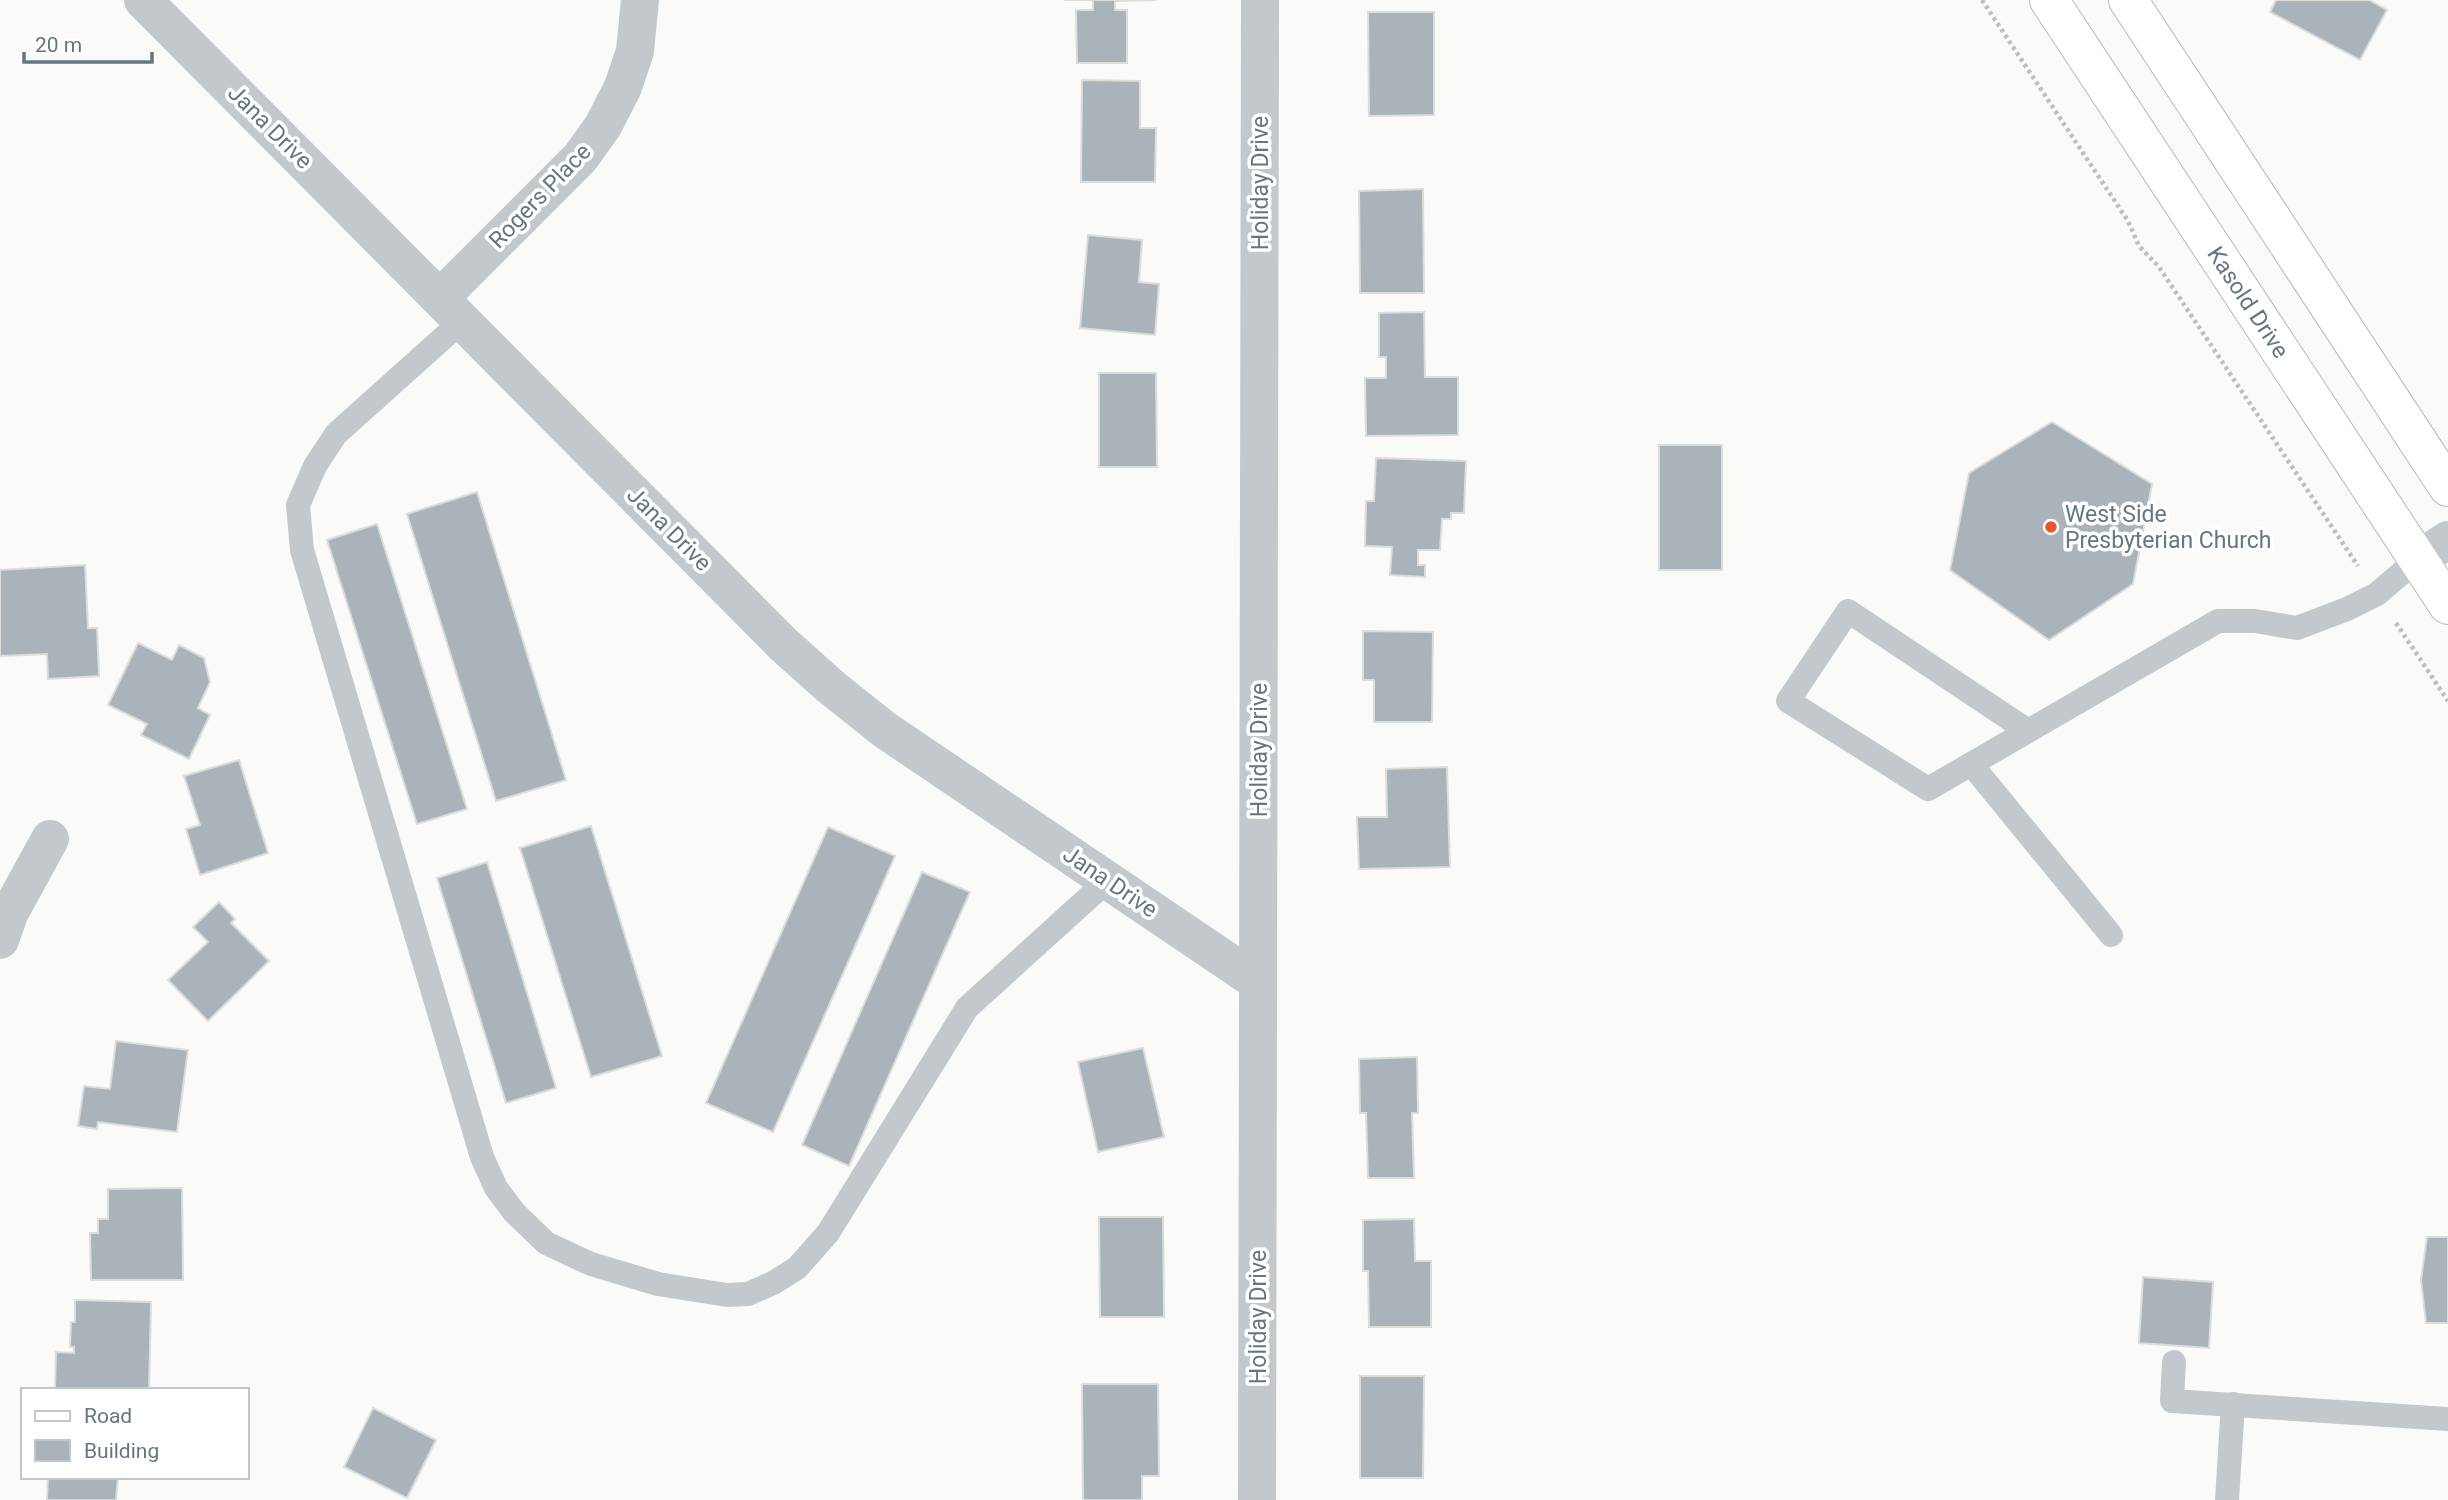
<svg xmlns="http://www.w3.org/2000/svg" width="2448" height="1500" font-family="Roboto,sans-serif">
<rect width="100%" height="100%" fill="#fafaf8"/>
<g fill="#aab3b9" stroke="#dcdcda" stroke-width="2">
<path d="M 1064,0 L 1156,0 L 1115,1 L 1115,10 L 1127,10 L 1127,63 L 1077,63 L 1076,10 L 1093,10 L 1093,0 Z"/>
<path d="M 2276,0 L 2369,0 L 2387,10 L 2360,60 L 2270,12 Z"/>
<path d="M 1368,12 L 1434,12 L 1434,115 L 1369,116 Z"/>
<path d="M 1082,80 L 1140,81 L 1140,128 L 1156,128 L 1155,182 L 1081,182 Z"/>
<path d="M 1423,189 L 1424,293 L 1360,293 L 1359,191 Z"/>
<path d="M 1088,235 L 1142,240 L 1139,282 L 1159,284 L 1155,335 L 1080,328 Z"/>
<path d="M 1424,312 L 1425,377 L 1458,377 L 1458,435 L 1366,436 L 1365,378 L 1386,378 L 1386,357 L 1379,357 L 1379,313 Z"/>
<path d="M 1099,373 L 1156,373 L 1157,467 L 1099,467 Z"/>
<path d="M 2052,422 L 2152,484 L 2133,584 L 2049,640 L 1950,570 L 1969,473 Z"/>
<rect x="1659" y="445" width="63" height="125"/>
<path d="M 1376,458 L 1466,461 L 1464,513 L 1451,513 L 1451,519 L 1442,519 L 1440,550 L 1418,550 L 1418,565 L 1425,565 L 1425,577 L 1390,575 L 1392,547 L 1365,546 L 1366,501 L 1374,501 Z"/>
<path d="M 477,492 L 566,780 L 496,801 L 407,514 Z"/>
<path d="M 377,524 L 467,809 L 417,824 L 327,540 Z"/>
<path d="M 85,565 L 88,628 L 97,628 L 99,676 L 48,679 L 47,654 L 0,656 L 0,570 Z"/>
<path d="M 1363,631 L 1433,632 L 1432,722 L 1374,722 L 1374,680 L 1363,680 Z"/>
<path d="M 138,643 L 172,660 L 179,645 L 204,658 L 210,682 L 198,708 L 210,715 L 189,759 L 141,735 L 147,724 L 108,705 Z"/>
<path d="M 239,760 L 268,853 L 200,875 L 186,829 L 200,825 L 184,776 Z"/>
<path d="M 1447,767 L 1450,867 L 1359,869 L 1357,817 L 1387,817 L 1386,769 Z"/>
<path d="M 591,826 L 662,1056 L 591,1077 L 520,848 Z"/>
<path d="M 828,827 L 895,856 L 773,1132 L 706,1103 Z"/>
<path d="M 487,862 L 556,1088 L 506,1103 L 437,878 Z"/>
<path d="M 922,872 L 970,892 L 849,1166 L 802,1145 Z"/>
<path d="M 219,902 L 235,919 L 231,923 L 269,961 L 208,1021 L 168,980 L 208,942 L 193,927 Z"/>
<path d="M 116,1041 L 188,1050 L 177,1132 L 98,1122 L 97,1129 L 78,1126 L 84,1086 L 110,1089 Z"/>
<path d="M 1143,1048 L 1164,1137 L 1098,1152 L 1078,1062 Z"/>
<path d="M 1417,1057 L 1418,1113 L 1412,1113 L 1414,1178 L 1368,1178 L 1366,1113 L 1360,1113 L 1359,1059 Z"/>
<path d="M 182,1188 L 183,1280 L 91,1280 L 90,1233 L 98,1233 L 98,1219 L 108,1219 L 108,1189 Z"/>
<path d="M 1099,1217 L 1163,1217 L 1164,1317 L 1100,1317 Z"/>
<path d="M 1414,1219 L 1415,1261 L 1431,1261 L 1431,1327 L 1369,1327 L 1368,1271 L 1363,1271 L 1363,1220 Z"/>
<path d="M 2427,1237 L 2448,1237 L 2448,1323 L 2426,1323 L 2421,1280 Z"/>
<path d="M 2143,1277 L 2213,1282 L 2209,1348 L 2139,1343 Z"/>
<path d="M 75,1300 L 151,1302 L 149,1390 L 55,1390 L 56,1352 L 74,1353 L 74,1347 L 70,1347 L 71,1322 L 75,1322 Z"/>
<path d="M 1360,1376 L 1424,1376 L 1423,1478 L 1360,1478 Z"/>
<path d="M 1082,1384 L 1158,1384 L 1159,1476 L 1142,1476 L 1142,1500 L 1083,1500 Z"/>
<path d="M 373,1408 L 436,1440 L 407,1498 L 344,1467 Z"/>
<path d="M 48,1477 L 118,1477 L 116,1500 L 47,1500 Z"/>
</g>
<g fill="none" stroke-linecap="round" stroke-linejoin="round">
<defs>
<g id="secondary">
<path id="s1" d="M 2049,0 L 2448,605"/>
<path d="M 2128,0 L 2448,487"/>
</g>
</defs>
<use href="#secondary" stroke="#b3babf" stroke-width="40"/>
<g stroke="#bbbfc2" stroke-width="4.5" stroke-dasharray="3.5 3.5" stroke-linecap="butt">
<path d="M 1982,0 L 2128,221 L 2139,246 L 2159,267 L 2358,566"/>
<path d="M 2396,623 L 2448,701"/>
</g>
<g stroke="#c3c8cc" stroke-width="24">
<path d="M 462,321 L 336,434 L 315,466 L 298,505 L 302,550 L 482,1157 L 496,1188 L 514,1212 L 546,1243 L 591,1264 L 658,1284 L 727,1295 L 748,1294 L 773,1283 L 797,1268 L 828,1233 L 967,1008 L 1108,880"/>
<path d="M 2028,731 L 1848,611 L 1788,701 L 1928,789 L 2218,621 L 2255,621 L 2297,628 L 2347,609 L 2377,594 L 2418,559"/>
<path d="M 1971,764 L 2111,935"/>
<path d="M 2174,1362 L 2172,1401 L 2448,1419"/>
<path d="M 2227,1500 L 2233,1404"/>
</g>
<g stroke="#c3c8cc" stroke-width="38">
<path d="M 143,0 L 784,645 L 831,687 L 885,730 L 1258,982"/>
<path d="M 440,298 L 580,158 L 603,126 L 623,87 L 635,51 L 640,0"/>
<path d="M 2418,559 L 2448,540"/>
<path d="M 0,940 L 9,914 L 50,839"/>
<path d="M 1257,1500 L 1260,0"/>
</g>
<use href="#secondary" stroke="#fff" stroke-width="38"/>
</g>
<circle fill="#e4572e" stroke="#fff" stroke-width="2.5" cx="2051" cy="527" r="7"/>
<g text-anchor="middle" dominant-baseline="central" stroke-width="7" stroke-linejoin="round" paint-order="stroke">
<g font-size="23" fill="#657683" stroke="#fff">
<text transform="translate(270 127) rotate(45)">Jana Drive</text>
<text transform="translate(1260 183) rotate(-90)">Holiday Drive</text>
<text transform="translate(540 196) rotate(-46)">Rogers Place</text>
<text stroke="none"><textPath href="#s1" startOffset="362">Kasold Drive</textPath></text>
<text transform="translate(669 529) rotate(45)">Jana Drive</text>
<text transform="translate(1259 750) rotate(-90)">Holiday Drive</text>
<text transform="translate(1110 882) rotate(34)">Jana Drive</text>
<text transform="translate(1258 1317) rotate(-90)">Holiday Drive</text>
</g>
<g font-size="23" fill="#657683" stroke="#fff" text-anchor="start">
<text x="2065" y="514">West Side<tspan x="2065" dy="26">Presbyterian Church</tspan></text>
</g>
</g>
<rect x="21" y="1388" width="228" height="91" fill="#ffffff" stroke="#c1c8cd" stroke-width="2"/>
<rect x="35" y="1411" width="35" height="10" fill="#ffffff" stroke="#c1c8cd" stroke-width="2"/>
<text x="84" y="1423" font-size="21" fill="#657683">Road</text>
<rect x="35" y="1440" width="35" height="21" fill="#aab3b9" stroke="#c1c8cd" stroke-width="2"/>
<text x="84" y="1458" font-size="21" fill="#657683">Building</text>
<path d="M24 52v10h128v-10" fill="none" stroke="#657683" stroke-width="3.5"/>
<text x="35" y="52" font-size="21" fill="#657683" stroke="#ffffff" stroke-width="5" paint-order="stroke">20 m</text>
</svg>
